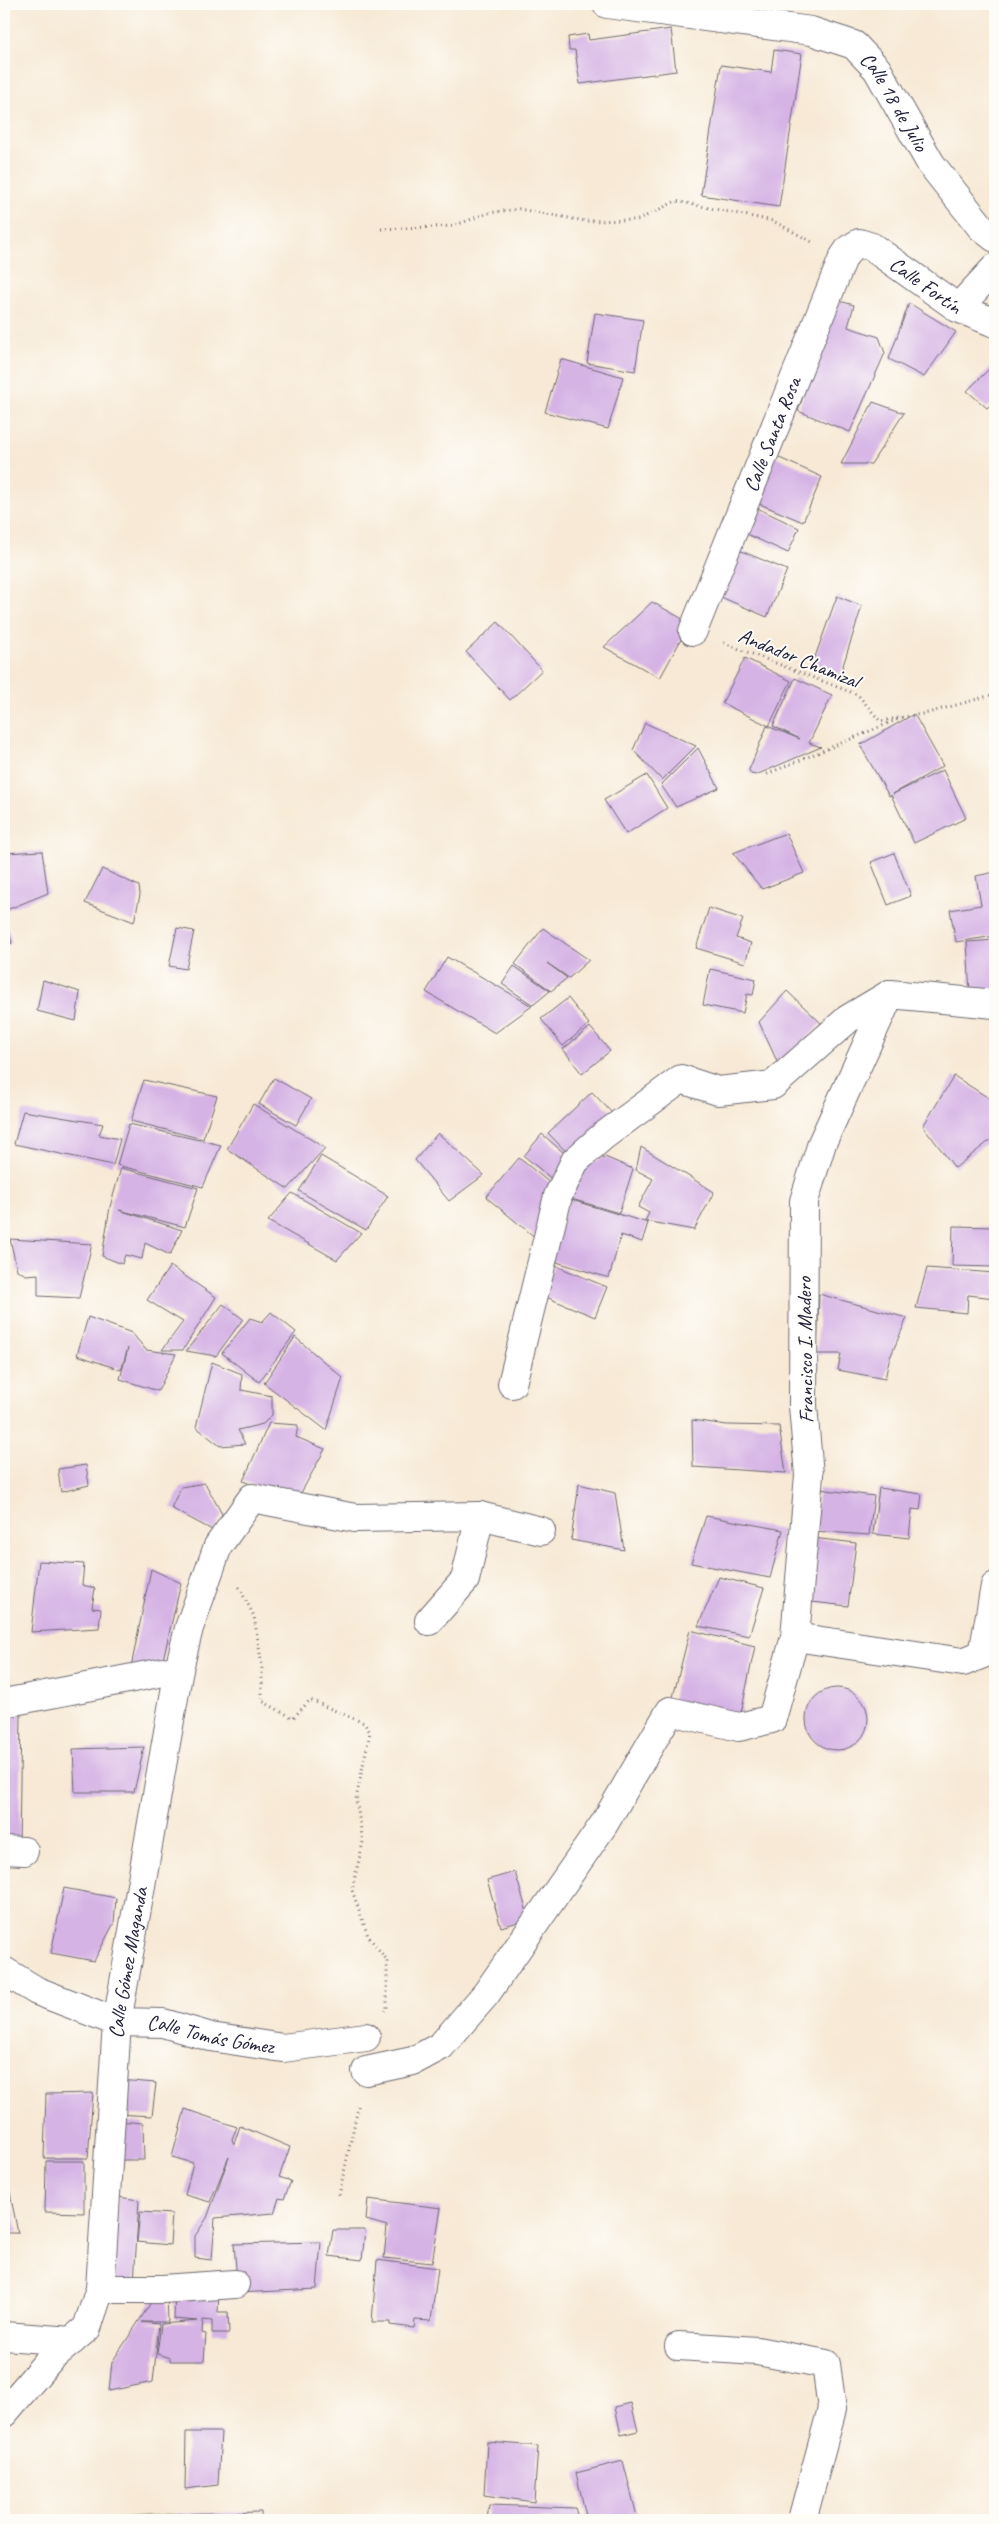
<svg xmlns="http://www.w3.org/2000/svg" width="999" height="2524" font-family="Caveat,sans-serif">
<rect width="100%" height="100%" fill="#fdfcf7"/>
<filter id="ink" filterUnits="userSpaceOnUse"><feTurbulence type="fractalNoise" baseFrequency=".02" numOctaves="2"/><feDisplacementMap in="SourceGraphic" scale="10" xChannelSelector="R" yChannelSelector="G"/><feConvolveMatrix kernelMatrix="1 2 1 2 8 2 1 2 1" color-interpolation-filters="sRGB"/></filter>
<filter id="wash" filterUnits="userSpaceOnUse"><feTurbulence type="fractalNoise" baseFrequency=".0096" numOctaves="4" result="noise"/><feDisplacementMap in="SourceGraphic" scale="20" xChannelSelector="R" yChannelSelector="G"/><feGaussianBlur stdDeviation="1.12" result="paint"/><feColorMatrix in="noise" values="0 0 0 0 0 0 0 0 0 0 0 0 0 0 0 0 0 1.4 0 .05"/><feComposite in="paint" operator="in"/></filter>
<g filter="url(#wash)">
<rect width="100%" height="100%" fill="#f7e9d5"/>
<path fill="#bacb6e" stroke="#6e7654" d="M 173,2514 L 173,2520 L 118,2520 Z"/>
<g id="blocks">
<g fill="#d5b3e5">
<path d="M 671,29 L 676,71 L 580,84 L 575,50 L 569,50 L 568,37 L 588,34 L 589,40 Z"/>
<path d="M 774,50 L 802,54 L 779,207 L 701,195 L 721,65 L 771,72 Z"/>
<path d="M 836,300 L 854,305 L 848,327 L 879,337 L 885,353 L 850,432 L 798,411 Z"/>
<path d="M 909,303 L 956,332 L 924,377 L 889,359 Z"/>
<path d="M 595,313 L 643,320 L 635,371 L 587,363 Z"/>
<path d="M 561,359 L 623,377 L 608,429 L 545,412 Z"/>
<path d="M 995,363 L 995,401 L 987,408 L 967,391 Z"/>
<path d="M 873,402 L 904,413 L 871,464 L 841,464 Z"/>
<path d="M 775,456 L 822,477 L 803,522 L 755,502 Z"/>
<path d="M 751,505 L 799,528 L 788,553 L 740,531 Z"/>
<path d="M 734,548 L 787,570 L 767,617 L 714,594 Z"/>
<path d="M 837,596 L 862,606 L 839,678 L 811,668 Z"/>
<path d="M 652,602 L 690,623 L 660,678 L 604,647 Z"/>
<path d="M 498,622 L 542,670 L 510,700 L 466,652 Z"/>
<path d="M 745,658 L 791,681 L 769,726 L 722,703 Z"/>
<path d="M 795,678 L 832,695 L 809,743 L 821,747 L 756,775 L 751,774 L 749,770 L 767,726 L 800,739 L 773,726 Z"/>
<path d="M 914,714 L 943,766 L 893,794 L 943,770 L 966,818 L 914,843 L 891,795 L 889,796 L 860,745 Z"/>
<path d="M 645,723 L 696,746 L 662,780 L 633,750 Z"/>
<path d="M 698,748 L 719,788 L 676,807 L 661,785 Z"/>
<path d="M 647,775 L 667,808 L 626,834 L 604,800 Z"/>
<path d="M 786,833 L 804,873 L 762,889 L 733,853 Z"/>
<path d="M 42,851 L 48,893 L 4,911 L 4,853 Z"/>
<path d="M 894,853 L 911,896 L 888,905 L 871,862 Z"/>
<path d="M 102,869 L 139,886 L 140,895 L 134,922 L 85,903 Z"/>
<path d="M 995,872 L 995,936 L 956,942 L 950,910 L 981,905 L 976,876 Z"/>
<path d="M 709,908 L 743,919 L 736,938 L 751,943 L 745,963 L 696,948 Z"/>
<path d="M 4,915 L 12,943 L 4,947 Z"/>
<path d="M 177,928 L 194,931 L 186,969 L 169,966 Z"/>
<path d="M 543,928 L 589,960 L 569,978 L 547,963 L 567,978 L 551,991 L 515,964 Z"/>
<path d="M 995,940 L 995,993 L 970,994 L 967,942 Z"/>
<path d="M 447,957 L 532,1006 L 495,1033 L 426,992 Z"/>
<path d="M 514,966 L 550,991 L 533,1005 L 502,984 Z"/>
<path d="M 710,969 L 756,979 L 753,995 L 747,994 L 743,1013 L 703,1005 Z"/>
<path d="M 43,980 L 80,992 L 76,1021 L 37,1011 Z"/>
<path d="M 787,991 L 821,1023 L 780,1068 L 759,1022 Z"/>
<path d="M 568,998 L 589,1024 L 563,1046 L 541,1019 Z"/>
<path d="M 590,1027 L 610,1051 L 582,1074 L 563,1049 Z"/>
<path d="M 954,1076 L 995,1102 L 995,1128 L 993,1138 L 955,1168 L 923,1126 Z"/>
<path d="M 274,1078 L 311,1099 L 296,1125 L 259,1104 Z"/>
<path d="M 144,1080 L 217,1096 L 203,1139 L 131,1121 Z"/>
<path d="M 592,1092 L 615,1116 L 575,1161 L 548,1133 Z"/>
<path d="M 253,1104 L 325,1148 L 288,1189 L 227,1149 Z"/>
<path d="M 23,1111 L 103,1124 L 99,1135 L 120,1139 L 113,1165 L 14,1144 Z"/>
<path d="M 129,1124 L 221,1145 L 203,1187 L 117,1165 Z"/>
<path d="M 438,1133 L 484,1175 L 449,1201 L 415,1160 Z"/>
<path d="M 542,1134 L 571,1159 L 559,1185 L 524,1156 Z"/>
<path d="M 641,1147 L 714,1192 L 694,1230 L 645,1221 L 649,1213 L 638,1207 L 653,1179 L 636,1170 Z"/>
<path d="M 321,1156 L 388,1196 L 366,1230 L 299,1191 Z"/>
<path d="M 605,1157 L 633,1169 L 619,1213 L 568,1198 L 580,1168 Z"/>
<path d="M 519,1158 L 556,1188 L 542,1243 L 486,1197 Z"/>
<path d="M 121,1168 L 198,1188 L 185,1227 L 119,1210 L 182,1230 L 170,1255 L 145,1243 L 142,1259 L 125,1255 L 122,1264 L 102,1256 L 110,1207 Z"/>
<path d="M 292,1193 L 361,1233 L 337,1260 L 268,1221 Z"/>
<path d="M 568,1199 L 648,1223 L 642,1242 L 621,1235 L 609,1278 L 550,1260 Z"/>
<path d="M 953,1226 L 995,1227 L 995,1267 L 952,1266 Z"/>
<path d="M 10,1239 L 92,1244 L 79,1298 L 38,1296 L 38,1274 L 26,1275 L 17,1270 Z"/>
<path d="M 554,1265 L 607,1287 L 595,1317 L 541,1295 Z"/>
<path d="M 170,1266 L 216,1297 L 183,1350 L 162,1350 L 183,1322 L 147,1300 Z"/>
<path d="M 927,1268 L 995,1273 L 995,1298 L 968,1295 L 967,1313 L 916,1308 Z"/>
<path d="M 819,1294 L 907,1318 L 889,1360 L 885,1379 L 838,1370 L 841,1354 L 817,1354 Z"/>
<path d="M 223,1304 L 243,1319 L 216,1356 L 186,1351 Z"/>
<path d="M 271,1312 L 296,1332 L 259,1382 L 222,1353 L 250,1318 L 262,1322 Z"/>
<path d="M 88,1317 L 132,1333 L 146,1350 L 176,1354 L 158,1391 L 120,1379 L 128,1348 L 121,1370 L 77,1355 Z"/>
<path d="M 295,1337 L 343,1378 L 326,1430 L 264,1383 Z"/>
<path d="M 212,1362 L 242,1374 L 241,1390 L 272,1396 L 272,1415 L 263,1424 L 238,1430 L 245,1444 L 220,1446 L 196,1427 Z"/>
<path d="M 692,1420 L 727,1425 L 779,1426 L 786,1473 L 693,1467 Z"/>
<path d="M 269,1423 L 298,1425 L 296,1437 L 325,1449 L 296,1502 L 243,1481 Z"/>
<path d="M 86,1465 L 89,1485 L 61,1492 L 58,1469 Z"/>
<path d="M 205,1483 L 222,1514 L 214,1531 L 171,1508 L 181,1487 Z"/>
<path d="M 579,1484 L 615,1493 L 624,1550 L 571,1540 Z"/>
<path d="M 879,1488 L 922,1494 L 920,1510 L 912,1509 L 909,1538 L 873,1534 Z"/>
<path d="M 819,1489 L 874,1496 L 869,1535 L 813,1531 Z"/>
<path d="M 706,1516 L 783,1530 L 770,1578 L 691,1563 Z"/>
<path d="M 812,1538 L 856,1543 L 848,1606 L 803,1601 Z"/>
<path d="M 39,1561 L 84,1564 L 82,1585 L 95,1588 L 92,1608 L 101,1609 L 99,1628 L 31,1632 Z"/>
<path d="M 151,1569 L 181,1583 L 162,1664 L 131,1667 Z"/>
<path d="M 719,1577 L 764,1588 L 749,1636 L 698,1626 Z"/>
<path d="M 690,1630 L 755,1646 L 740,1718 L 671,1705 Z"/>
<circle cx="837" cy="1719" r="31"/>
<path d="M 4,1714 L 21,1715 L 19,1848 L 4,1848 Z"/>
<path d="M 144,1747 L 134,1792 L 75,1792 L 73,1749 Z"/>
<path d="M 515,1872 L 529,1919 L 501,1927 L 487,1880 Z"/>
<path d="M 64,1888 L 116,1898 L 114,1923 L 94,1961 L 51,1953 Z"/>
<path d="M 119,2080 L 156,2083 L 152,2116 L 116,2114 Z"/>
<path d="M 93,2093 L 88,2158 L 44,2158 L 46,2094 Z"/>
<path d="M 185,2109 L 237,2127 L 232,2139 L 234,2144 L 240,2126 L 290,2147 L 279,2177 L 291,2181 L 284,2199 L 279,2198 L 274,2213 L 215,2218 L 212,2260 L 195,2258 L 195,2236 L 207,2218 L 229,2157 L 210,2202 L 185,2195 L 193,2163 L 172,2157 Z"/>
<path d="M 118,2121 L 143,2123 L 144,2160 L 117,2160 Z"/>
<path d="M 46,2161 L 84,2161 L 84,2213 L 45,2212 Z"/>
<path d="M 8,2183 L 18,2233 L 4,2233 L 4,2184 Z"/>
<path d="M 118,2197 L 139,2200 L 134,2283 L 111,2280 Z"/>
<path d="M 368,2199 L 441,2208 L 432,2263 L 384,2258 L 387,2226 L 366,2220 Z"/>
<path d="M 140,2212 L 172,2214 L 170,2245 L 137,2242 Z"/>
<path d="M 333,2230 L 365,2230 L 362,2260 L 329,2256 Z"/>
<path d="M 321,2242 L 317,2289 L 238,2293 L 234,2244 Z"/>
<path d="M 377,2260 L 438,2268 L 431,2321 L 415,2320 L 414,2328 L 390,2325 L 390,2322 L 372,2322 Z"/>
<path d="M 175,2291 L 219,2292 L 218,2312 L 228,2312 L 229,2333 L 212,2333 L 212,2321 L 203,2320 L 202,2333 L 206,2334 L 204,2361 L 170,2361 L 170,2358 L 157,2354 L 161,2324 L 198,2321 L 174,2319 Z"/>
<path d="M 158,2292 L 167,2292 L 168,2322 L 142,2322 L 159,2324 L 153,2382 L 109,2391 L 112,2362 Z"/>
<path d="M 631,2403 L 638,2431 L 621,2435 L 615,2407 Z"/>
<path d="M 186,2432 L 221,2432 L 218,2485 L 185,2489 Z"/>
<path d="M 487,2442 L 538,2446 L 534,2502 L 484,2495 Z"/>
<path d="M 623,2461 L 638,2520 L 587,2520 L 576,2473 Z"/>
<path d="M 489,2505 L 575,2508 L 579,2520 L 487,2520 Z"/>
<path d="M 261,2512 L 261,2520 L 173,2520 L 173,2514 Z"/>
</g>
</g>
</g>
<g filter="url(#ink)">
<use href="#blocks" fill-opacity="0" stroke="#6d6871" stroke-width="1"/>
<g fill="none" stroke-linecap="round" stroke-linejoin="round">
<defs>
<g id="street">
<path id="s1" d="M 607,4 L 811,31 L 854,45 L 877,69 L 931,164 L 981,227 L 995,238"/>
<path d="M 958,308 L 995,268"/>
<path id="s2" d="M 693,631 L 843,258 L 849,249 L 859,243 L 872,247 L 958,308 L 995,323"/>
<path d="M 890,994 L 995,1004"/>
<path d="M 512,1384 L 558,1196 L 575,1161 L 602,1137 L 681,1079 L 718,1091 L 773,1085 L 848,1019 L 890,994"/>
<path d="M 480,1516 L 541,1531"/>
<path d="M 795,1637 L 963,1662 L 983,1654 L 995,1586"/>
<path d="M 4,1703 L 179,1669"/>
<path d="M 4,1850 L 24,1851"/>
<path id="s3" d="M 4,1971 L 37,1991 L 117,2022 L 163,2023 L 211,2037 L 283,2048 L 366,2037"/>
<path d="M 366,2071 L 413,2061 L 441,2046 L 486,1994 L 604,1824 L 670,1711 L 739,1727 L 772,1719 L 795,1637 L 809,1475 L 803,1406 L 804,1201 L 822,1143 L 890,994"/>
<path d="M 100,2289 L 162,2289 L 235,2284"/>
<path d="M 4,2336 L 72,2341"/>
<path d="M 679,2346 L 757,2351 L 826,2364 L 832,2409 L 802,2520"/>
<path id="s4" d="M 4,2413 L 51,2358 L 87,2328 L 100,2289 L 117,2022 L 179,1669 L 189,1628 L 218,1546 L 252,1498 L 355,1518 L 480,1516 L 465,1580 L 429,1621"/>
</g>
</defs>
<use href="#street" stroke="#6d6871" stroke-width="30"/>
<g stroke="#6d6871" stroke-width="3" stroke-dasharray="1 4" stroke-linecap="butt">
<path d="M 381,229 L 453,226 L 488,213 L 519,209 L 585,221 L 638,220 L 676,201 L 773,221 L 814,243"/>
<path d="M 724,643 L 858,695 L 880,721 L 928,713 L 995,694"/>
<path d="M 767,774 L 901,718"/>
<path d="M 239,1587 L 254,1616 L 262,1666 L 262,1701 L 293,1718 L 310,1700 L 364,1723 L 370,1732 L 356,1799 L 363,1842 L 352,1890 L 368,1936 L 387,1960 L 387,2009 L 385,2011"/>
<path d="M 339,2195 L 359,2103"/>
</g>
<use href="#street" stroke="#fff" stroke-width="28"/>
</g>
</g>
<g text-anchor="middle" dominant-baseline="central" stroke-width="4" stroke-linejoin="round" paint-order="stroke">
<g font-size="21" fill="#22223b" stroke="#fdfcf7">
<text stroke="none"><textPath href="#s1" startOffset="321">Calle 18 de Julio</textPath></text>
<text stroke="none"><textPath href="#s2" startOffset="504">Calle Fortín</textPath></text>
<text stroke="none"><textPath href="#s2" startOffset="212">Calle Santa Rosa</textPath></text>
<text transform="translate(799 658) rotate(22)">Andador Chamizal</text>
<text transform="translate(805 1350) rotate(-91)">Francisco I. Madero</text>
<text stroke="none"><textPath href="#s4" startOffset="488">Calle Gómez Maganda</textPath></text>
<text stroke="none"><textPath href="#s3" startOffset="219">Calle Tomás Gómez</textPath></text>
</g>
</g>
<rect width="999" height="2524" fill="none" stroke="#fdfcf7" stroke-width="20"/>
</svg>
